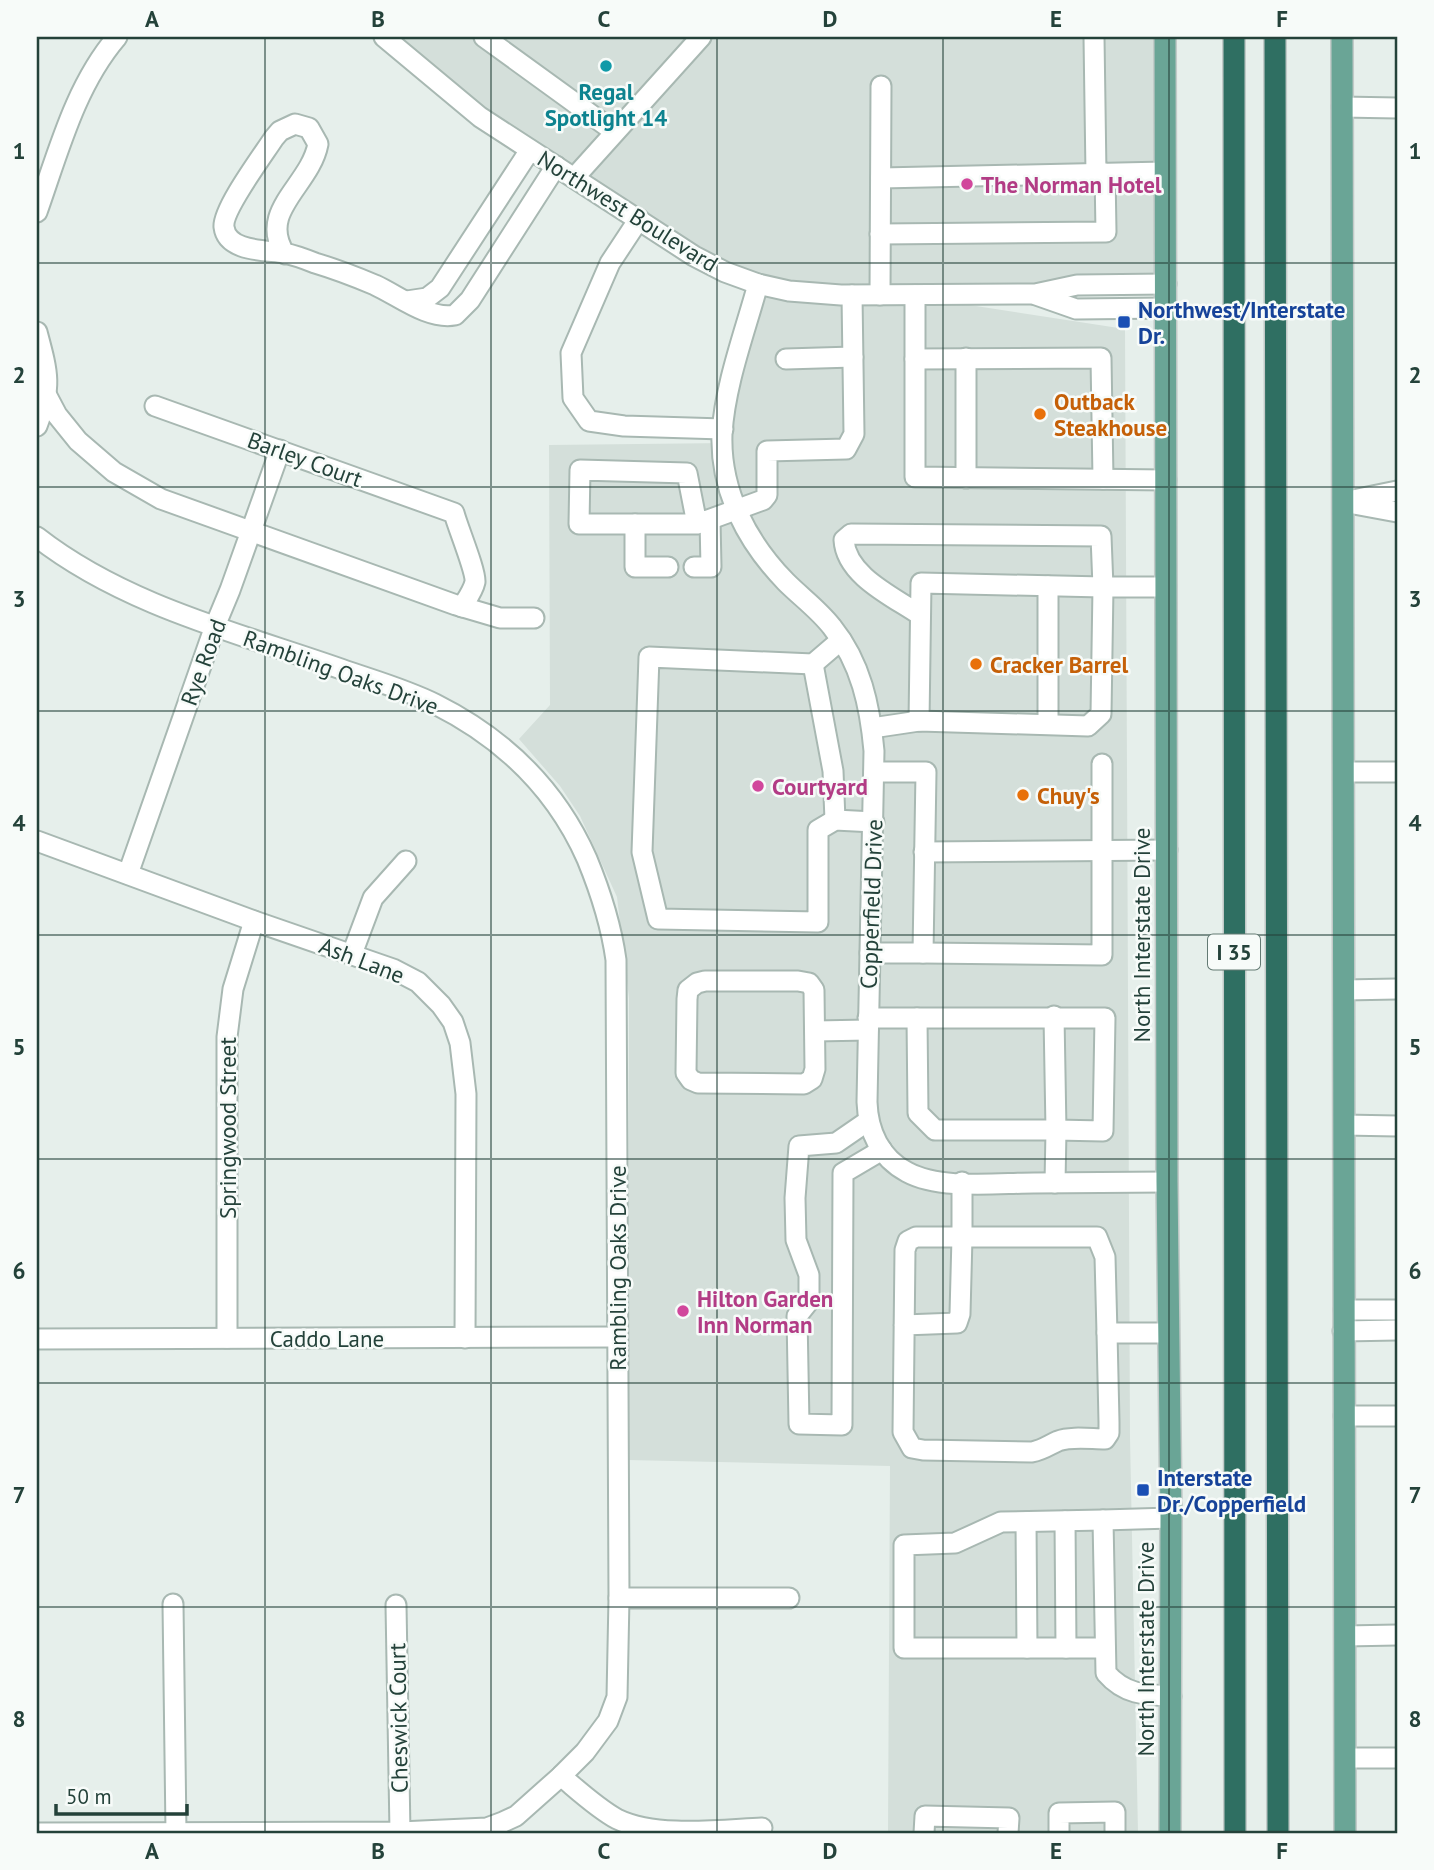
<svg xmlns="http://www.w3.org/2000/svg" width="1434" height="1870" font-family="'PT Sans',sans-serif">
<rect width="100%" height="100%" fill="#e6efeb"/>
<g fill="#d4dfda">
<path d="M 394,37 L 1160,37 L 1161,276 L 933,289 L 805,285 L 744,271 L 698,251 L 514,128 L 470,97 Z"/>
<path d="M 766,297 L 811,304 L 963,304 L 1125,329 L 1130,1438 L 1138,1833 L 888,1833 L 890,1466 L 628,1460 L 629,998 L 617,897 L 580,816 L 560,786 L 519,739 L 550,705 L 549,445 L 727,443 L 740,377 Z"/>
</g>
<g fill="none" stroke-linecap="round" stroke-linejoin="round">
<defs>
<g id="minor">
<path d="M 384,37 L 480,117 L 694,256 L 725,272 L 758,284 L 789,291 L 841,295 L 1035,294 L 1077,285 L 1166,284"/>
<path d="M 484,37 L 615,132"/>
<path d="M 1094,37 L 1096,174"/>
<path d="M 1342,107 L 1397,108"/>
<path d="M 574,178 L 701,37"/>
<path d="M 881,178 L 1165,172"/>
<path d="M 37,212 C 58,153 75,86 117,37"/>
<path d="M 639,219 L 610,263 L 571,353 L 573,398 L 589,421 L 624,426 L 723,429"/>
<path d="M 880,234 L 1106,232 L 1105,173"/>
<path d="M 285,254 C 257,211 310,186 318,144 L 309,128 L 295,124 L 280,131 L 274,138 C 263,155 222,210 224,227 C 227,252 266,250 284,253 C 294,255 305,259 315,263 C 335,269 356,277 375,285 C 399,296 428,320 455,315 L 470,300 L 556,166"/>
<path d="M 758,284 C 745,332 725,384 722,434 C 720,491 747,542 786,582 C 801,597 819,610 832,627 C 861,663 870,706 874,751 L 867,1102 C 868,1131 880,1158 907,1172 C 940,1190 997,1183 1034,1183 C 1078,1183 1123,1182 1167,1182"/>
<path d="M 880,295 L 881,86"/>
<path d="M 915,295 L 915,477 L 1166,480"/>
<path d="M 1036,295 L 1076,309 L 1166,308"/>
<path d="M 407,301 L 427,298 L 440,288 L 530,150"/>
<path d="M 37,332 C 48,373 52,386 37,426"/>
<path d="M 966,358 L 966,478"/>
<path d="M 786,359 L 853,357"/>
<path d="M 915,359 L 1101,358 L 1103,479"/>
<path d="M 47,396 L 57,415 L 78,441 L 114,472 L 161,499 L 456,605 L 500,618 L 534,618"/>
<path d="M 155,406 L 454,513 C 458,528 476,571 475,582 C 473,591 467,599 462,607"/>
<path d="M 1397,491 L 1343,502 L 1397,512"/>
<path d="M 635,524 L 635,567 L 668,567"/>
<path d="M 697,524 L 687,473 L 580,470 L 579,524 L 697,524 L 763,500 L 767,495 L 767,451 L 846,449 L 854,434 L 852,295"/>
<path d="M 37,537 C 124,605 238,633 341,669 C 372,680 405,689 435,704 C 503,738 556,789 587,859 C 601,893 611,924 616,960 L 619,1598 L 617,1697 L 608,1721 L 585,1752 L 561,1776 L 516,1816 L 503,1822 L 487,1828 L 400,1832 L 37,1833"/>
<path d="M 694,567 L 711,567 L 710,520"/>
<path d="M 1048,586 L 1048,724"/>
<path d="M 841,640 L 813,664 L 649,657 L 642,852 L 658,919 L 818,922 L 818,830 L 835,820 L 874,822"/>
<path d="M 813,664 L 833,771 L 835,820"/>
<path d="M 919,721 L 921,583 L 1103,587 L 1101,536 L 851,534 L 844,540 C 846,576 894,597 920,615"/>
<path d="M 872,728 L 919,721 L 1088,726 L 1101,714 L 1103,587 L 1166,587"/>
<path d="M 1344,772 L 1397,772"/>
<path d="M 37,841 L 254,921 L 393,969 L 418,982 L 441,1005 L 453,1022 L 460,1043 L 466,1094 L 465,1338"/>
<path d="M 924,852 L 1167,850"/>
<path d="M 128,874 L 215,626 L 230,590 L 280,450"/>
<path d="M 870,953 L 923,953 L 926,772 L 874,772"/>
<path d="M 923,953 L 1102,955 L 1102,764"/>
<path d="M 352,954 L 373,898 L 406,861"/>
<path d="M 705,981 L 798,981 L 809,983 L 814,990 L 815,1069 L 812,1079 L 804,1084 L 698,1083 L 691,1080 L 686,1073 L 687,999 L 688,990 L 697,983 Z"/>
<path d="M 1344,990 L 1397,989"/>
<path d="M 868,1018 L 1105,1018 L 1103,1131 L 1056,1130 L 1055,1183"/>
<path d="M 917,1018 L 918,1113 L 935,1130 L 1056,1130 L 1054,1016"/>
<path d="M 815,1031 L 868,1030"/>
<path d="M 868,1121 L 836,1143 L 799,1146 L 795,1198 L 796,1240 L 809,1275 L 809,1301 L 797,1316 L 799,1424 L 842,1425 L 843,1173 L 882,1150"/>
<path d="M 1344,1125 L 1397,1126"/>
<path d="M 962,1182 L 962,1237 L 1097,1237 L 1105,1257 L 1107,1333 L 1168,1333"/>
<path d="M 1344,1310 L 1397,1310"/>
<path d="M 904,1325 L 957,1323 L 960,1314 L 962,1237 L 916,1237 L 908,1241 L 905,1250 L 903,1432 L 912,1448 L 923,1450 L 1032,1452 C 1043,1450 1049,1445 1058,1441 C 1071,1436 1091,1439 1105,1439 L 1109,1433 L 1109,1422 L 1107,1333"/>
<path d="M 1343,1331 L 1397,1330"/>
<path d="M 227,1338 L 227,1037 L 233,989 L 254,921"/>
<path d="M 37,1339 L 616,1337"/>
<path d="M 1344,1416 L 1397,1416"/>
<path d="M 1103,1520 L 1001,1522 L 955,1543 L 904,1545 L 904,1648 L 1105,1648"/>
<path d="M 1065,1521 L 1066,1648"/>
<path d="M 1026,1522 L 1027,1648"/>
<path d="M 619,1598 L 789,1598"/>
<path d="M 173,1604 L 176,1832"/>
<path d="M 396,1605 L 400,1832"/>
<path d="M 1345,1636 L 1397,1635"/>
<path d="M 1171,1696 C 1144,1695 1124,1694 1106,1673 L 1103,1520 L 1171,1518"/>
<path d="M 1345,1758 L 1397,1758"/>
<path d="M 561,1776 C 579,1791 597,1808 617,1819 C 656,1838 719,1830 762,1828"/>
<path d="M 924,1833 L 925,1816 L 1009,1818 L 1008,1833"/>
<path d="M 1059,1833 L 1059,1813 L 1115,1812 L 1115,1833"/>
</g>
<g id="major">
<path d="M 1165,37 L 1167,1182 L 1171,1518 L 1170,1833"/>
<path d="M 1342,37 L 1345,1833"/>
</g>
<g id="highway">
<path d="M 1234,37 L 1235,1833"/>
<path d="M 1275,37 L 1278,1833"/>
</g>
</defs>
<use href="#minor" stroke="#a8b8b2" stroke-width="23"/>
<use href="#major" stroke="#c2cac8" stroke-width="24"/>
<use href="#highway" stroke="#c2cac8" stroke-width="24"/>
<use href="#minor" stroke="#fff" stroke-width="19"/>
<use href="#major" stroke="#6aa596" stroke-width="21"/>
<use href="#highway" stroke="#2f6f62" stroke-width="21"/>
</g>
<path fill="none" stroke="#24423a" stroke-width="2" stroke-opacity="0.55" d="M 265,37 L 265,1833M 491,37 L 491,1833M 717,37 L 717,1833M 943,37 L 943,1833M 1169,37 L 1169,1833M 37,263 L 1397,263M 37,487 L 1397,487M 37,711 L 1397,711M 37,935 L 1397,935M 37,1159 L 1397,1159M 37,1383 L 1397,1383M 37,1607 L 1397,1607"/>
<circle fill="#0f9aa8" stroke="#f7fbf9" stroke-width="2.5" cx="606" cy="66" r="7"/>
<g fill="#d1479c" stroke="#f7fbf9" stroke-width="2.5">
<circle cx="967" cy="184" r="7"/>
<circle cx="758" cy="786" r="7"/>
<circle cx="683" cy="1311" r="7"/>
</g>
<g fill="#1a4fb4" stroke="#f7fbf9" stroke-width="2.5">
<rect x="1117" y="315" width="14" height="14" rx="3.5"/>
<rect x="1136" y="1483" width="14" height="14" rx="3.5"/>
</g>
<g fill="#e8710a" stroke="#f7fbf9" stroke-width="2.5">
<circle cx="1040" cy="414" r="7"/>
<circle cx="976" cy="664" r="7"/>
<circle cx="1023" cy="795" r="7"/>
</g>
<g text-anchor="middle" dominant-baseline="central" stroke-width="5" stroke-linejoin="round" paint-order="stroke">
<rect fill="#f7fbf9" stroke="#637a73" stroke-width="2" x="1208" y="934.5" width="52" height="35" rx="5"/>
<g font-size="21" font-weight="bold" fill="#24423a">
<text x="1234" y="952">I 35</text>
</g>
<g font-size="23" font-weight="bold" fill="#0d838f" stroke="#f7fbf9">
<text x="606" y="91">Regal<tspan x="606" dy="26">Spotlight 14</tspan></text>
</g>
<g font-size="23" font-weight="bold" fill="#b23c85" stroke="#f7fbf9" text-anchor="start">
<text x="981" y="184">The Norman Hotel</text>
<text x="772" y="786">Courtyard</text>
<text x="697" y="1298">Hilton Garden<tspan x="697" dy="26">Inn Norman</tspan></text>
</g>
<g font-size="23" fill="#24423a" stroke="#f7fbf9">
<text transform="translate(628 211) rotate(32)">Northwest Boulevard</text>
<text transform="translate(305 459) rotate(20)">Barley Court</text>
<text transform="translate(203 662) rotate(-70)">Rye Road</text>
<text transform="translate(341 672) rotate(20)">Rambling Oaks Drive</text>
<text transform="translate(871 904) rotate(-88)">Copperfield Drive</text>
<text transform="translate(1141 935) rotate(-90)">North Interstate Drive</text>
<text transform="translate(362 960) rotate(21)">Ash Lane</text>
<text transform="translate(227 1128) rotate(-90)">Springwood Street</text>
<text transform="translate(617 1268) rotate(-90)">Rambling Oaks Drive</text>
<text x="327" y="1338">Caddo Lane</text>
<text transform="translate(1145 1649) rotate(-90)">North Interstate Drive</text>
<text transform="translate(398 1718) rotate(-91)">Cheswick Court</text>
</g>
<g font-size="23" font-weight="bold" fill="#164399" stroke="#f7fbf9" text-anchor="start">
<text x="1138" y="309">Northwest/Interstate<tspan x="1138" dy="26">Dr.</tspan></text>
<text x="1157" y="1477">Interstate<tspan x="1157" dy="26">Dr./Copperfield</tspan></text>
</g>
<g font-size="23" font-weight="bold" fill="#c56008" stroke="#f7fbf9" text-anchor="start">
<text x="1054" y="401">Outback<tspan x="1054" dy="26">Steakhouse</tspan></text>
<text x="990" y="664">Cracker Barrel</text>
<text x="1037" y="795">Chuy's</text>
</g>
</g>
<rect width="1434" height="1870" fill="none" stroke="#f7fbf9" stroke-width="77"/>
<path d="M56 1804v10h131v-10" fill="none" stroke="#24423a" stroke-width="3.5"/>
<text x="66" y="1804" font-size="21" fill="#24423a" stroke="#f7fbf9" stroke-width="5" paint-order="stroke">50 m</text>
<rect x="38" y="38" width="1358" height="1794" fill="none" stroke="#24423a" stroke-width="2.5"/>
<g font-size="23" text-anchor="middle" font-weight="bold" fill="#24423a">
<text x="152" y="27">A</text>
<text x="378" y="27">B</text>
<text x="604" y="27">C</text>
<text x="830" y="27">D</text>
<text x="1056" y="27">E</text>
<text x="1282" y="27">F</text>
<text x="19" y="159">1</text>
<text x="1415" y="159">1</text>
<text x="19" y="383">2</text>
<text x="1415" y="383">2</text>
<text x="19" y="607">3</text>
<text x="1415" y="607">3</text>
<text x="19" y="831">4</text>
<text x="1415" y="831">4</text>
<text x="19" y="1055">5</text>
<text x="1415" y="1055">5</text>
<text x="19" y="1279">6</text>
<text x="1415" y="1279">6</text>
<text x="19" y="1503">7</text>
<text x="1415" y="1503">7</text>
<text x="19" y="1727">8</text>
<text x="1415" y="1727">8</text>
<text x="152" y="1859">A</text>
<text x="378" y="1859">B</text>
<text x="604" y="1859">C</text>
<text x="830" y="1859">D</text>
<text x="1056" y="1859">E</text>
<text x="1282" y="1859">F</text>
</g>
</svg>
